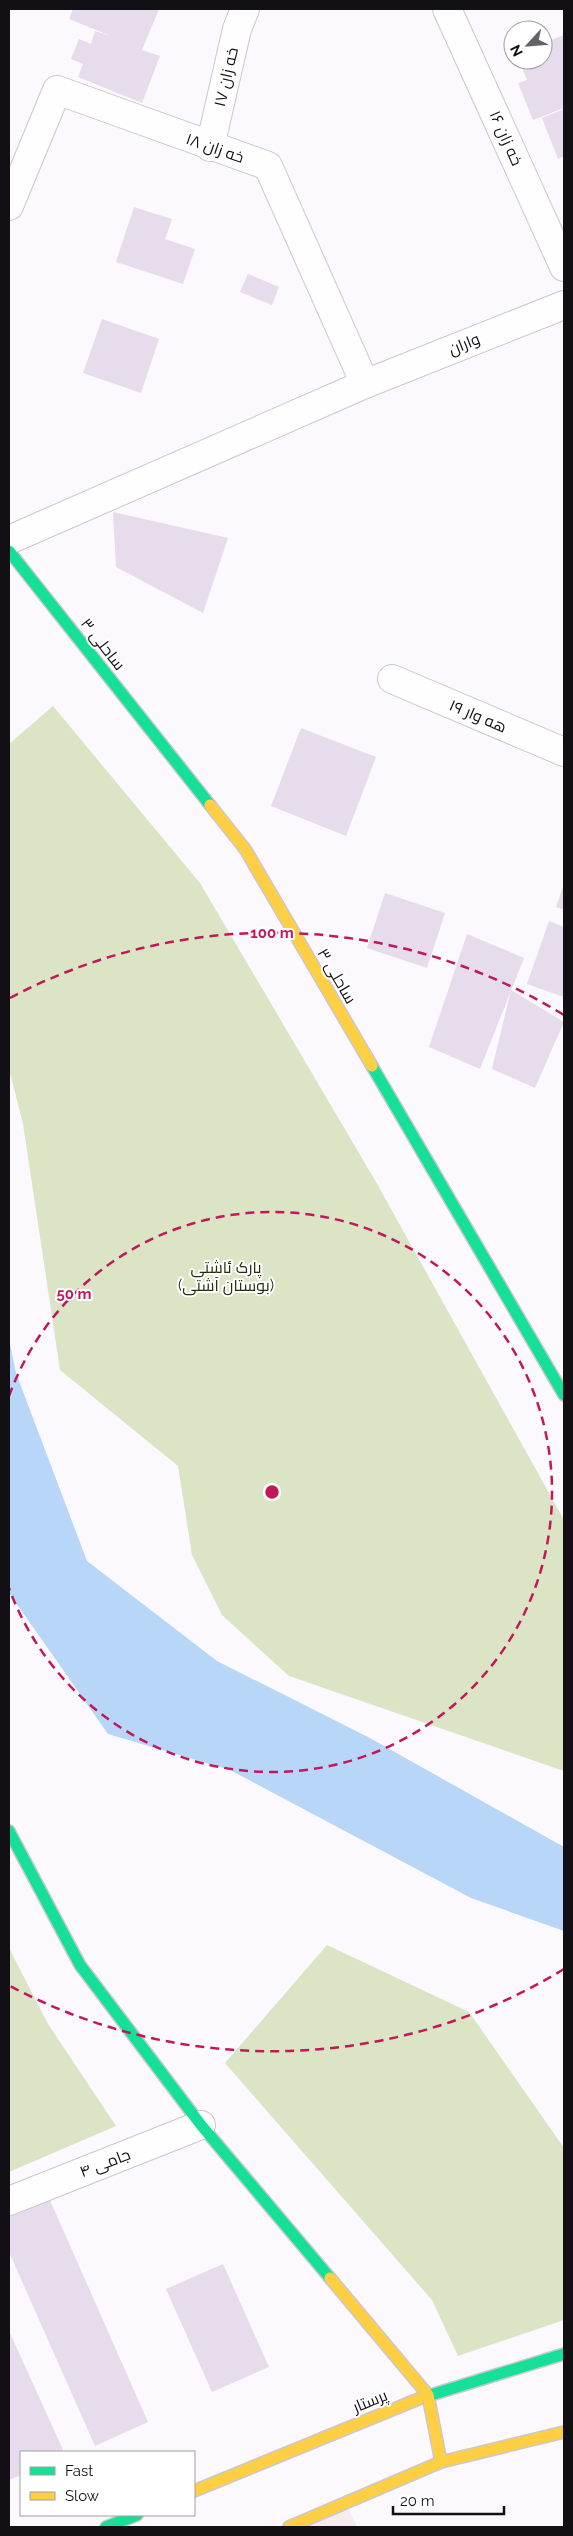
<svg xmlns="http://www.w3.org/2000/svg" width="573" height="2536" font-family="Raleway,Cairo,sans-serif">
<rect width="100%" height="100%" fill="#fbf9fd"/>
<path fill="#f6eced" d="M 346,2501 L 357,2527 L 288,2527 Z"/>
<g fill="#dbe4c4">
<path d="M 53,706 L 200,883 L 376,1182 L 564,1520 L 564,1771 L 289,1676 L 222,1615 L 192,1555 L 178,1466 L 60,1370 L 23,1124 L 9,1069 L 9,744 Z"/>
<path d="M 327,1945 L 469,2012 L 564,2148 L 564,2320 L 458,2356 L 432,2300 L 225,2063 Z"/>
<path d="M 9,1948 L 48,2024 L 116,2126 L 9,2172 Z"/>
</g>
<path fill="#b8d6f7" d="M 9,1339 L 16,1373 L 87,1561 L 217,1661 L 368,1737 L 564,1847 L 564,1931 L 471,1898 L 230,1770 L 108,1734 L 9,1593 Z"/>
<g fill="#e6dceb">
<path d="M 73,9 L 159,9 L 142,50 L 160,56 L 142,103 L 78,77 L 83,64 L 71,59 L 79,39 L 91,44 L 95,31 L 111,36 L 69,19 Z"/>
<path d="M 564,35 L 564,108 L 533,120 L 518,83 L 527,80 L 519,60 L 543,60 L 543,43 Z"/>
<path d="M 564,109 L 564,156 L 558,159 L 542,118 Z"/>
<path d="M 134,207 L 172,219 L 165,239 L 195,249 L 183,284 L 116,262 Z"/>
<path d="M 248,274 L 279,287 L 272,305 L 240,292 Z"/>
<path d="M 102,319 L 159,339 L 141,393 L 83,373 Z"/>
<path d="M 113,512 L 228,538 L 203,613 L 116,567 Z"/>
<path d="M 301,728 L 376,757 L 346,836 L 271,806 Z"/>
<path d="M 564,884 L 564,910 L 556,907 Z"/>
<path d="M 385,893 L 445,913 L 427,968 L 367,948 Z"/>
<path d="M 549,921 L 564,927 L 564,997 L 527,984 Z"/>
<path d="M 467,934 L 524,958 L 480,1069 L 429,1047 Z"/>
<path d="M 511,990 L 564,1022 L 535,1088 L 492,1069 Z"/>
<path d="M 49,2198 L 148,2422 L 95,2446 L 9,2252 L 9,2216 Z"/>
<path d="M 223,2264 L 269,2367 L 212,2392 L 166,2289 Z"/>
<path d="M 9,2331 L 64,2452 L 21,2452 L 21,2475 L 9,2480 Z"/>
</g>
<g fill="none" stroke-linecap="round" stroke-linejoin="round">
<defs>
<g id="street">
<path d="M 447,9 L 564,267"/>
<path d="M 210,147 L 237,29 L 245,9"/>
<path d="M 9,206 L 57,90 L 268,166 L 365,384"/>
<path d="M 9,540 L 365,384 L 564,305"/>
<path d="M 392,679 L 564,752"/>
<path d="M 9,2201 L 201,2125"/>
</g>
<g id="fast">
<path d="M 9,551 L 210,805"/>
<path d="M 372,1066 L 564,1395"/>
<path d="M 9,1831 L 80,1965 L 201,2125 L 330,2278"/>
<path d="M 421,2398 L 564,2354"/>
<path d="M 106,2527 L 137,2515"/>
</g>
<g id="slow">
<path d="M 210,805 L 245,849 L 372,1066"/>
<path d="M 330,2278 L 428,2395 L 441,2462"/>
<path d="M 194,2491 L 421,2398"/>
<path d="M 289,2527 L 441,2462 L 564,2432"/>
</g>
</defs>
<use href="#street" stroke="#cbc8cd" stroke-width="30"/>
<use href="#fast" stroke="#cbc8cd" stroke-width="14"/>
<use href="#slow" stroke="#cbc8cd" stroke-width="14"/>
<use href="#street" stroke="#fefeff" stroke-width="28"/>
<use href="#fast" stroke="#16e098" stroke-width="11"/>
<use href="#slow" stroke="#ffcf43" stroke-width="11"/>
</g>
<g fill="none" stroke="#c2185b" stroke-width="2.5" stroke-dasharray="9 6">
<path d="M9 1396A280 280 0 1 1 9 1588"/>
<path d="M564 1969A559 559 0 0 1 10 1986M10 998A559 559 0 0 1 564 1015"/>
</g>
<g text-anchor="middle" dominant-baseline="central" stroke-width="4" stroke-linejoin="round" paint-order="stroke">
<g font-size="16" fill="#131015" stroke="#fff">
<text transform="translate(226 77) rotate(-77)">خه زان ۱۷</text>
<text transform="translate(506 138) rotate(66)">خه زان ۱۶</text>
<text transform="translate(215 148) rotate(19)">خه زان ۱۸</text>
<text transform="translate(464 344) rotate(-22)">واران</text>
<text transform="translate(103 644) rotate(52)">ساحلی ۳</text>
<text transform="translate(478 716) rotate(23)">هه وار ۱۹</text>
<text transform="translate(337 976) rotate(60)">ساحلی ۳</text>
<text transform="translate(105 2163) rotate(-21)">جامی ۴</text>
<text transform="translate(370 2401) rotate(-22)">پرستار</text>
</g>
<g font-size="16" fill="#252d0d" stroke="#fff">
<text x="226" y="1267">پارک ئاشتی<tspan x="226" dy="18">(بوستان آشتی)</tspan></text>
</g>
</g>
<circle cx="272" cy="1492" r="8" fill="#c2185b" stroke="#fff" stroke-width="2.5"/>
<g font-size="15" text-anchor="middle" font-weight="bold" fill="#c2185b" stroke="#fff" stroke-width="4" stroke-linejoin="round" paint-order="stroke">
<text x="272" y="938">100 m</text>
<text x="74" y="1299">50 m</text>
</g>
<rect width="573" height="2536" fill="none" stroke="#131015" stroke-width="20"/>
<rect x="20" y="2451" width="175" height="65" fill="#ffffff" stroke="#a19fa1"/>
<rect x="30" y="2467" width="25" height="8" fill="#16e098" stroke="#a19fa1"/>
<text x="65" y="2476" font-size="15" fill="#131015">Fast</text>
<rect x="30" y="2492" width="25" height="8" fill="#ffcf43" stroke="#a19fa1"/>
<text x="65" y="2501" font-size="15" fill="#131015">Slow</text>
<g transform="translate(528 45) rotate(244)"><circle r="24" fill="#ffffff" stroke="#a19fa1"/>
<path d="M0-4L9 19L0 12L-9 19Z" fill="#646266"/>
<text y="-8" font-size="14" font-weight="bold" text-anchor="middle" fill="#131015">N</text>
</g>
<path d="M393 2506v8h111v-8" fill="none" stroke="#131015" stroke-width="2.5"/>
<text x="400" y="2506" font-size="15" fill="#131015" stroke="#ffffff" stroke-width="4" paint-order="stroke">20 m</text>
</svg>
